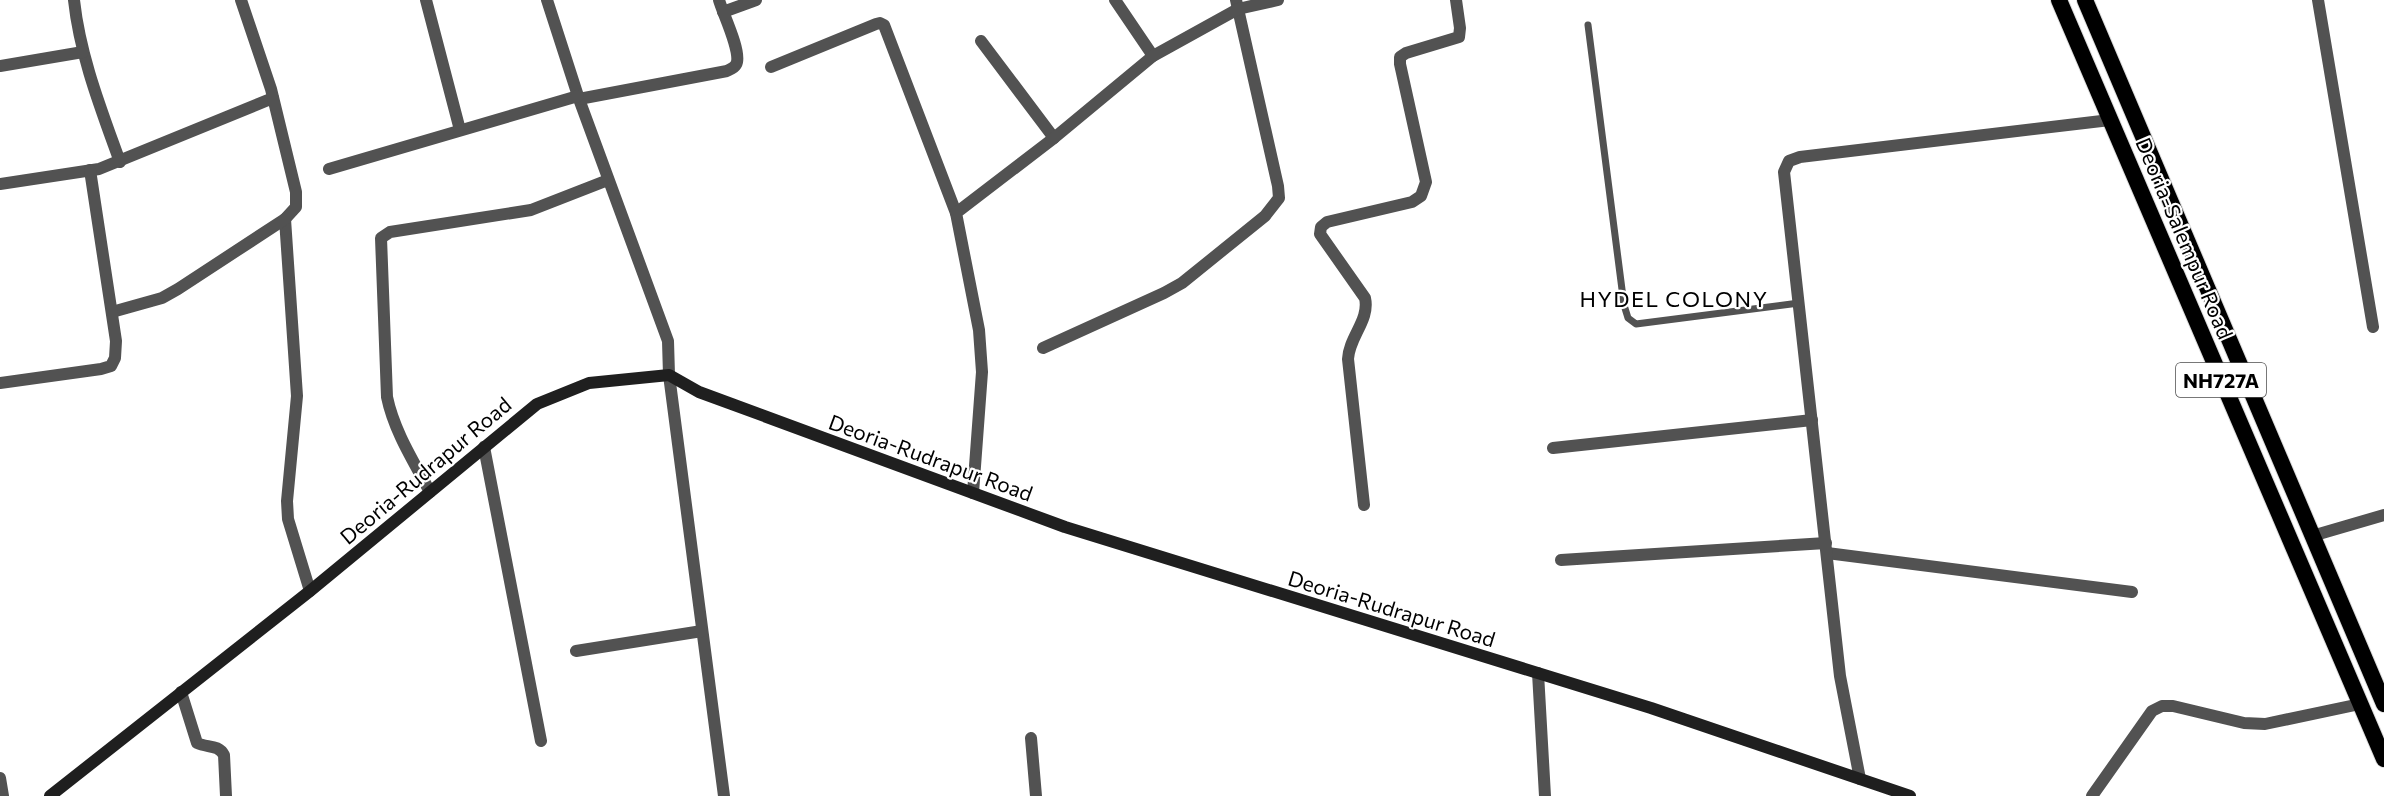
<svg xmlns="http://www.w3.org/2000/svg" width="2384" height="796" font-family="Commissioner,sans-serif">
<rect width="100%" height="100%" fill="#fff"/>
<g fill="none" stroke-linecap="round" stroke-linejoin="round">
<defs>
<g id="trunk">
<path d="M 2059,0 L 2384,759"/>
<path d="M 2085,0 L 2384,704"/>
</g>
</defs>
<use href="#trunk" stroke="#dbdbdb" stroke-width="18"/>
<path stroke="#525252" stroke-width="7" d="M 1588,25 L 1624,305 L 1628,318 L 1636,324 L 1799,303"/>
<g stroke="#525252" stroke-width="12">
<path d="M 74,0 C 80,56 101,109 120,162"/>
<path d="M 426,0 L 460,130"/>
<path d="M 547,0 L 579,99 L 668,341 L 669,375 L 724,796"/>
<path d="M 1115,0 L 1153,56"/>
<path d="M 2318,0 L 2373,327"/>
<path d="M 723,12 L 756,0"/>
<path d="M 981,41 L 1054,138"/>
<path d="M 0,66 L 83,52"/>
<path d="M 771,67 L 876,24 L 880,23 L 884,25 L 956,213"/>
<path d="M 579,99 L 727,71 C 731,69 736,67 737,62 C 740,48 723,14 719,0"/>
<path d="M 329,169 L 578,96"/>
<path d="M 0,184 L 99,169 L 273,98"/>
<path d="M 285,219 L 297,396 L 287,501 L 288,519 L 310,591"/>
<path d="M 112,312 L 162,298 L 178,289 L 285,219 L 296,207 L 296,192 L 271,89 L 241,0"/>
<path d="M 1043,348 L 1164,293 L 1182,283 L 1265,216 L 1279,198 L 1278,186 L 1236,0"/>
<path d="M 0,383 L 101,369 L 111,366 L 115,358 L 116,341 L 90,170"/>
<path d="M 484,447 L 541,741"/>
<path d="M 1553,448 L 1812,420"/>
<path d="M 430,492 C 414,462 394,431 387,397 L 381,238 L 390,232 L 531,210 L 608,180"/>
<path d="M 973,493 L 982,372 L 979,330 L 956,213 L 1054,138 L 1153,56 L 1238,9 L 1278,0"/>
<path d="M 1364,505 L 1348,359 C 1349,337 1370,320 1365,298 L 1320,234 L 1321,227 L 1327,222 L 1412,202 L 1421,196 L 1426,182 L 1400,64 L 1400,57 L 1406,53 L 1459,37 L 1460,28 L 1456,0"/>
<path d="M 2312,536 L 2384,515"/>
<path d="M 1827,553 L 2132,592"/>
<path d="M 1561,560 L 1826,543"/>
<path d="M 576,651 L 702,631"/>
<path d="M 1538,673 L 1545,796"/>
<path d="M 181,692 L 197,743 C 207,748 218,744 224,755 L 226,796"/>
<path d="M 1031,738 L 1036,796"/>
<path d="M 0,778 L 3,796"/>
<path d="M 1860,779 L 1840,676 L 1784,172 L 1789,161 L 1800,157 L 2110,120"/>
<path d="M 2092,796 L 2152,711 L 2162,706 L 2173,706 L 2244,723 L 2265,724 L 2360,704"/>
</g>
<path stroke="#1f1f1f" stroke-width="12" d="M 50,796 L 310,591 L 537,404 L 589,383 L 669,375 L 699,392 L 1065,527 L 1651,708 L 1910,796"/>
<use href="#trunk" stroke="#000" stroke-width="16"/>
</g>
<g text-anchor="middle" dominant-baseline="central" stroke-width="4.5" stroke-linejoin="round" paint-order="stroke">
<rect fill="#fff" stroke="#4c4c4c" stroke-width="1.5" x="2176" y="363" width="90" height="34" rx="4.5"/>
<g font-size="20" font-weight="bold" fill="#000">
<text x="2221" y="380">NH727A</text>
</g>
<g font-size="21" fill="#000" stroke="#fff">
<text transform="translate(2185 238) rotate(67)">Deoria-Salempur Road</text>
<text transform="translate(931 457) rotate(20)">Deoria-Rudrapur Road</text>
<text transform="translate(425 470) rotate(-40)">Deoria-Rudrapur Road</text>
<text transform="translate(1392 608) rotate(17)">Deoria-Rudrapur Road</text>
</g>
<g font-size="22" letter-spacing="1.5" fill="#000" stroke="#fff">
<text x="1674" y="298">HYDEL COLONY</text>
</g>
</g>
</svg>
